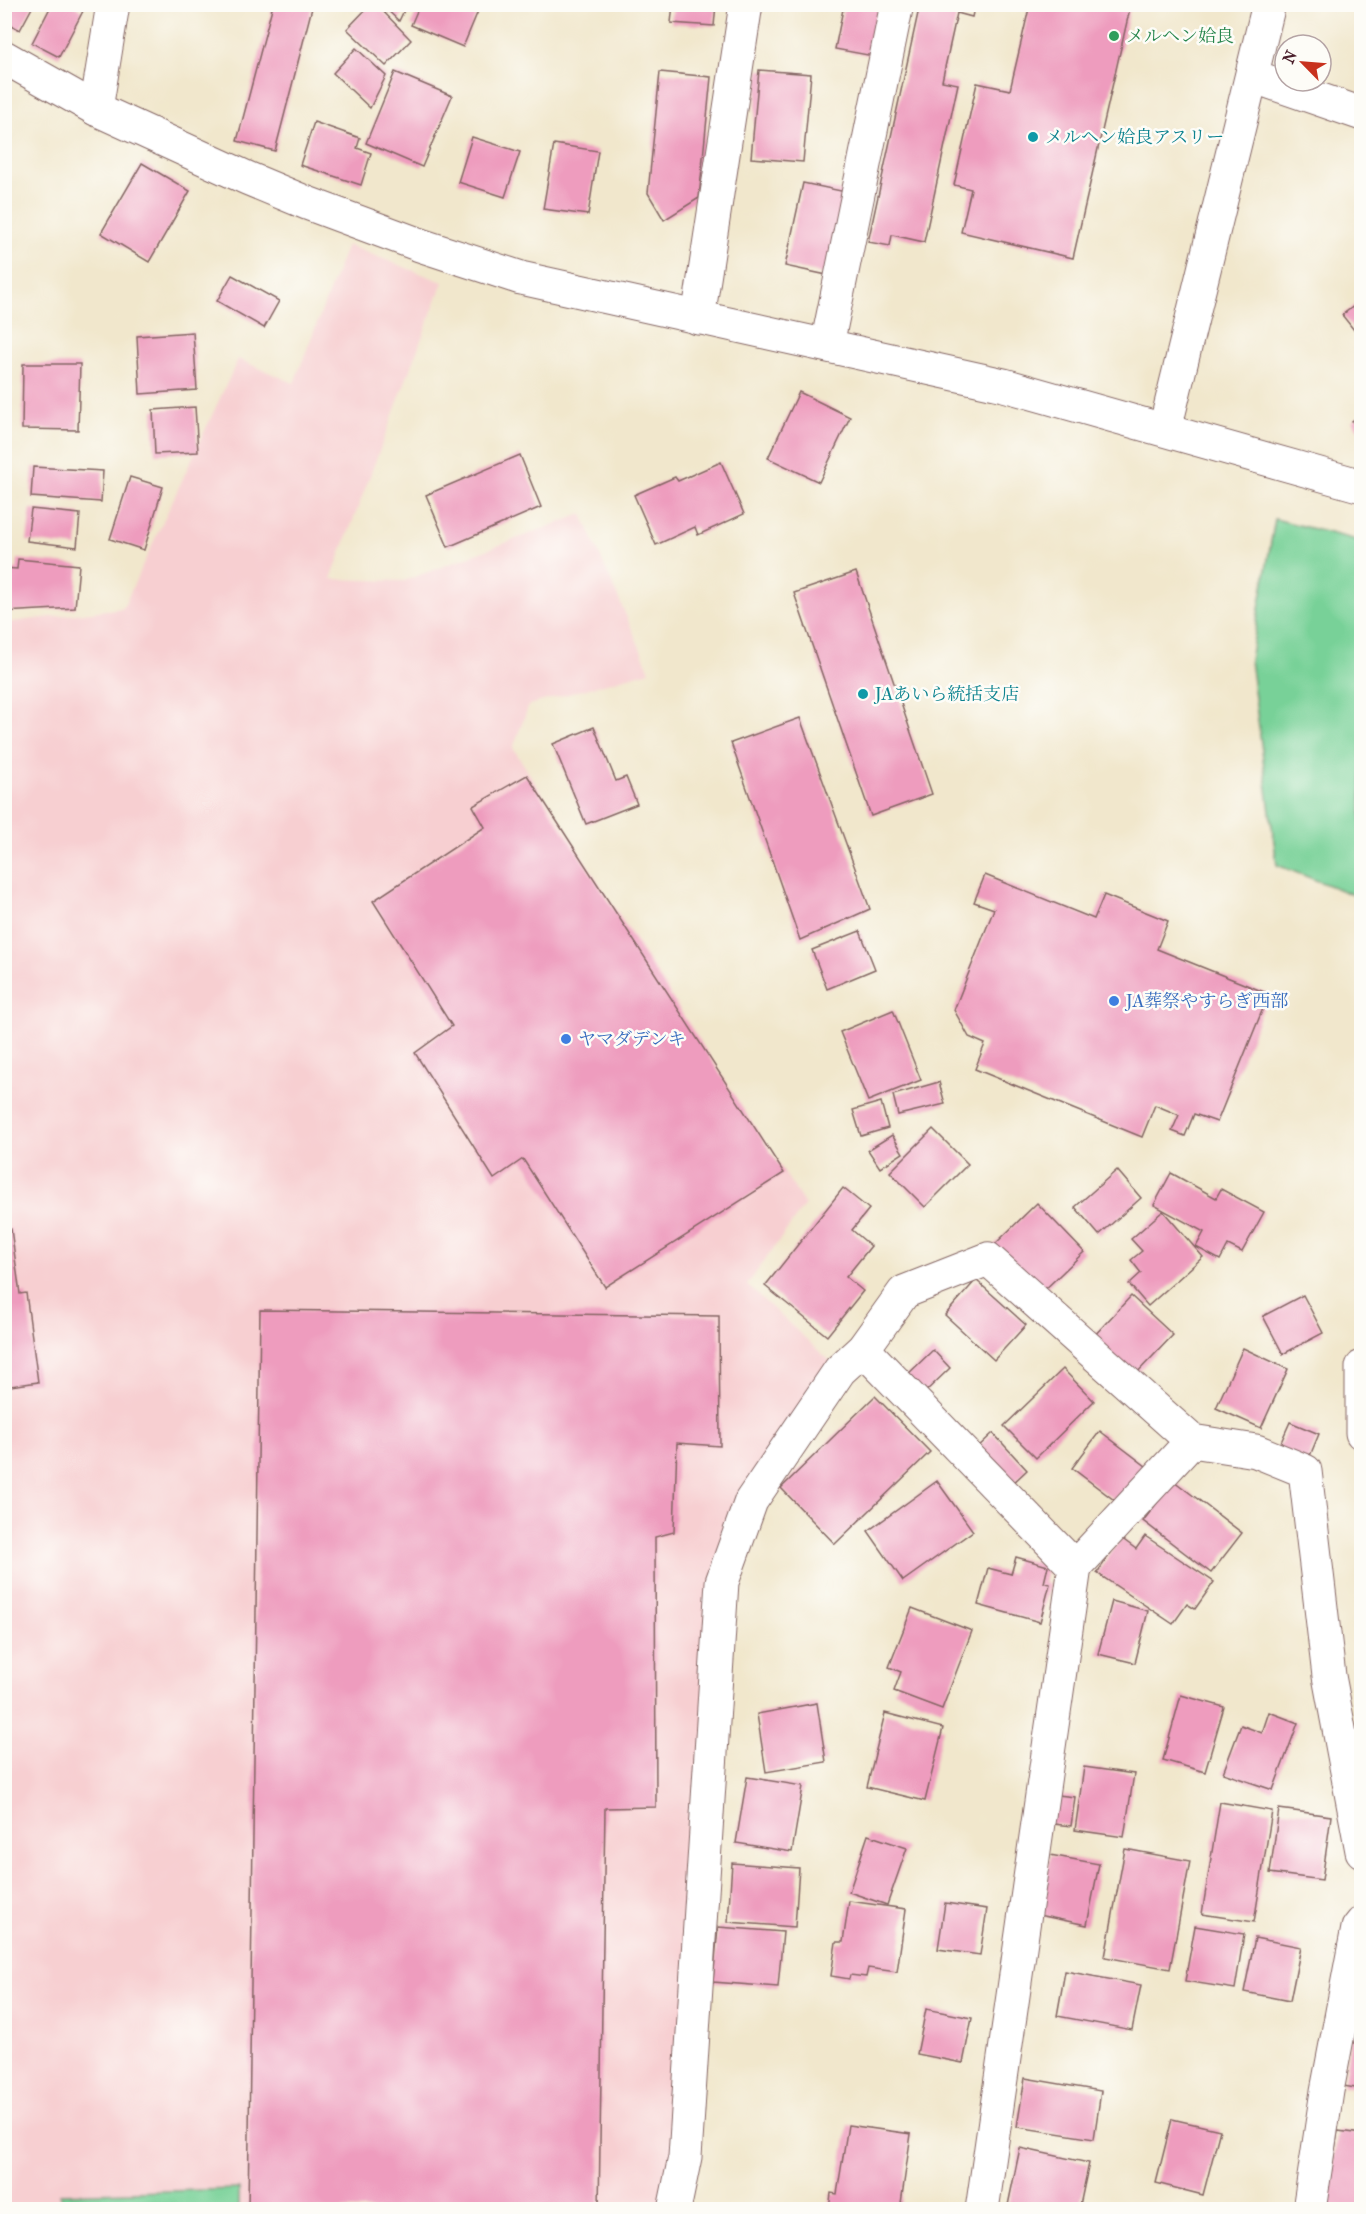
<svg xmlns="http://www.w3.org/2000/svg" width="1366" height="2214" font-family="'IM FELL French Canon','Noto Serif JP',serif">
<rect width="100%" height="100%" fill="#fdfcf7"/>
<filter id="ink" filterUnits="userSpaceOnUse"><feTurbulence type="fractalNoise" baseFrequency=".0167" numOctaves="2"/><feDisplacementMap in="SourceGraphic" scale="12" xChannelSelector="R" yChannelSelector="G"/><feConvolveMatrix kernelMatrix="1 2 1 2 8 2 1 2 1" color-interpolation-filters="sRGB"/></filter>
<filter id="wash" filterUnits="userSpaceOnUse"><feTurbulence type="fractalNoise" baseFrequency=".008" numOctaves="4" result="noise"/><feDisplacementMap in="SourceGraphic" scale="24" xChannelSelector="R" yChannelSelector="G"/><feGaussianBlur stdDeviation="1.35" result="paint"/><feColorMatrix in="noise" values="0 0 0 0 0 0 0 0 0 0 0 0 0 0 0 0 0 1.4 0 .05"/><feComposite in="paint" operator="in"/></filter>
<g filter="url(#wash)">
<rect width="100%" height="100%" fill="#f1e7cc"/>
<path fill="#f7cfd1" d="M 347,245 L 443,282 L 331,579 L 404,581 L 582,514 L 650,671 L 529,705 L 513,748 L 805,1205 L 747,1285 L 840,1370 L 722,1582 L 674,2209 L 5,2209 L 4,623 L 123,608 L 238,359 L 294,383 Z"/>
<g fill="#78d198" stroke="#617862" stroke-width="1.5">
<path d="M 1275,519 L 1361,541 L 1361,898 L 1277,865 L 1250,660 Z"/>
<path d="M 239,2189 L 239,2210 L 62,2209 L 60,2194 Z"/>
</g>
<g id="blocks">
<g fill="#ee9cbe">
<path d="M 4,4 L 34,4 L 20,30 L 4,21 Z"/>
<path d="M 52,4 L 71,4 L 83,11 L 59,57 L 32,43 Z"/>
<path d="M 273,4 L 313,4 L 275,151 L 237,141 Z"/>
<path d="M 371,4 L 376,4 L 411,40 L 386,66 L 347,29 Z"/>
<path d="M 381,4 L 407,4 L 399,21 Z"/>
<path d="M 420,4 L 481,4 L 463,47 L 411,25 Z"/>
<path d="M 673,4 L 716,4 L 714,26 L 671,23 Z"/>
<path d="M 844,4 L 883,4 L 873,56 L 835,49 Z"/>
<path d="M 920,4 L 975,4 L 972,17 L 957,13 L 942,81 L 958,84 L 924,242 L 892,235 L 890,246 L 868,242 Z"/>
<path d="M 1030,4 L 1131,4 L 1073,258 L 961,232 L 971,189 L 954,185 L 977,83 L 1010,90 Z"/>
<path d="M 356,48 L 386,76 L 370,108 L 333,73 Z"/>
<path d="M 759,70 L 811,74 L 803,162 L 751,158 Z"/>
<path d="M 395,72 L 452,96 L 422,167 L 366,143 Z"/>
<path d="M 660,72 L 711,77 L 699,198 L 664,220 L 648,193 Z"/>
<path d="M 314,122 L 360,138 L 357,148 L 371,153 L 361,185 L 300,165 Z"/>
<path d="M 472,137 L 520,152 L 505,197 L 458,182 Z"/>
<path d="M 554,144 L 598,151 L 588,215 L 543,209 Z"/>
<path d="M 142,163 L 190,191 L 149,262 L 101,233 Z"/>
<path d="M 803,183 L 846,192 L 827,275 L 785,266 Z"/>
<path d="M 232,275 L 279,301 L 264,328 L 217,301 Z"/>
<path d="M 1362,300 L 1362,340 L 1342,315 Z"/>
<path d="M 193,332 L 197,390 L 140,394 L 137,336 Z"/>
<path d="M 23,364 L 80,364 L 78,430 L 22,429 Z"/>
<path d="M 799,392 L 850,417 L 819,482 L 768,458 Z"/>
<path d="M 195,407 L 198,452 L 155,454 L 153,410 Z"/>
<path d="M 1362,414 L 1362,433 L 1352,421 Z"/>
<path d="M 520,455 L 541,507 L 448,547 L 426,495 Z"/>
<path d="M 721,462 L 744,514 L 698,535 L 695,527 L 656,545 L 634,495 L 675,477 L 678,481 Z"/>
<path d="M 33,467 L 103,471 L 101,502 L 31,497 Z"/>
<path d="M 130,477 L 163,487 L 144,550 L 110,539 Z"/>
<path d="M 31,509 L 80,514 L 77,547 L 27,541 Z"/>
<path d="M 18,559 L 79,565 L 75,608 L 4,612 L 4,568 L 17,569 Z"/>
<path d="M 856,572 L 932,794 L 871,816 L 794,593 Z"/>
<path d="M 800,718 L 870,909 L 800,940 L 731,743 Z"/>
<path d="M 594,727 L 616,781 L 626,777 L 637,804 L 586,824 L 553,744 Z"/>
<path d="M 527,775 L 784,1173 L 605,1287 L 523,1159 L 494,1179 L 415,1053 L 452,1026 L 373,901 L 485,827 L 473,806 Z"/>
<path d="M 985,875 L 1094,919 L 1104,895 L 1168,921 L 1157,949 L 1274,996 L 1269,1008 L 1264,1006 L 1217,1122 L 1194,1114 L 1185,1136 L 1172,1131 L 1179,1115 L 1155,1105 L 1142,1137 L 975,1069 L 985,1044 L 969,1037 L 954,1010 L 994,909 L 974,902 Z"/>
<path d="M 860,931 L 875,969 L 827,989 L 812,950 Z"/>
<path d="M 893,1010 L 921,1080 L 868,1101 L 840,1032 Z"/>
<path d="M 939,1082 L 945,1104 L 898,1115 L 893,1095 Z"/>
<path d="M 881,1102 L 888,1128 L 861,1136 L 853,1110 Z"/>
<path d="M 933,1129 L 968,1164 L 925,1207 L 890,1172 Z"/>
<path d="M 892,1135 L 903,1153 L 880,1168 L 868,1150 Z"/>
<path d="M 1117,1170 L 1141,1198 L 1099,1235 L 1075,1207 Z"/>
<path d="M 1171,1173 L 1216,1198 L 1221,1189 L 1264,1212 L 1242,1252 L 1228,1245 L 1220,1260 L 1196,1247 L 1204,1232 L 1154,1205 Z"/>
<path d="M 843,1188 L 869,1209 L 852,1230 L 871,1246 L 846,1277 L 863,1291 L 827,1336 L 765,1286 Z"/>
<path d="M 1037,1203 L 1084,1252 L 1036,1298 L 990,1249 Z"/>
<path d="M 1163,1211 L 1203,1257 L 1148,1306 L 1129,1284 L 1141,1273 L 1131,1260 L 1142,1251 L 1131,1239 Z"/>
<path d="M 11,1229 L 20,1294 L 26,1293 L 38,1382 L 4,1387 L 4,1230 Z"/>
<path d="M 976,1280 L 1026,1325 L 994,1360 L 945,1315 Z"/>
<path d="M 1303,1295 L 1323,1333 L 1283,1354 L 1263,1316 Z"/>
<path d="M 1131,1296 L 1173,1335 L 1133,1377 L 1092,1338 Z"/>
<path d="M 260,1310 L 719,1316 L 720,1446 L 677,1443 L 674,1532 L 655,1537 L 656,1807 L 605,1808 L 599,2210 L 248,2210 Z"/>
<path d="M 1243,1348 L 1288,1369 L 1261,1428 L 1216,1408 Z"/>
<path d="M 933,1350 L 950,1368 L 922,1395 L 905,1377 Z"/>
<path d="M 1063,1369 L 1094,1401 L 1036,1458 L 1004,1426 Z"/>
<path d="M 875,1396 L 930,1452 L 835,1544 L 781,1488 Z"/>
<path d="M 1290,1422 L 1319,1434 L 1307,1463 L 1277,1451 Z"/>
<path d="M 1100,1431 L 1151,1470 L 1122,1506 L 1072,1468 Z"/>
<path d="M 993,1433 L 1027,1470 L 1010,1486 L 976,1449 Z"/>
<path d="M 937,1481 L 973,1531 L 903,1581 L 868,1531 Z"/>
<path d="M 1174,1481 L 1242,1533 L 1211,1573 L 1143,1521 Z"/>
<path d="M 1145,1536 L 1214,1582 L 1195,1609 L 1187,1604 L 1173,1624 L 1097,1573 L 1121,1538 L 1136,1549 Z"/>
<path d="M 1016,1557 L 1048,1566 L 1044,1583 L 1050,1584 L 1040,1622 L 978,1605 L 988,1568 L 1011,1574 Z"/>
<path d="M 1112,1601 L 1148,1611 L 1135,1663 L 1098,1654 Z"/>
<path d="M 912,1608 L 972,1631 L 942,1709 L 894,1691 L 901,1672 L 889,1667 Z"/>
<path d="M 1181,1695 L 1224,1707 L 1205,1772 L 1163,1760 Z"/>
<path d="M 817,1703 L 826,1762 L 766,1772 L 757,1714 Z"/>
<path d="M 1269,1712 L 1298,1723 L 1273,1790 L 1223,1773 L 1241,1725 L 1262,1733 Z"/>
<path d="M 885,1713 L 943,1728 L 925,1801 L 867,1787 Z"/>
<path d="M 1084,1767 L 1134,1774 L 1124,1837 L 1075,1830 Z"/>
<path d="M 747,1777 L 803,1786 L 792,1852 L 736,1843 Z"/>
<path d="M 1049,1794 L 1075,1797 L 1071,1826 L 1045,1823 Z"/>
<path d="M 1220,1802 L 1272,1811 L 1254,1922 L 1202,1914 Z"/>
<path d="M 1279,1809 L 1331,1816 L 1322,1880 L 1270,1873 Z"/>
<path d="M 868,1835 L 907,1848 L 887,1905 L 849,1892 Z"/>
<path d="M 1125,1849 L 1190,1861 L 1170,1969 L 1105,1957 Z"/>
<path d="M 1050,1855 L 1099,1864 L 1087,1925 L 1038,1915 Z"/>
<path d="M 732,1863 L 799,1868 L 795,1927 L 728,1922 Z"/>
<path d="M 849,1901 L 906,1909 L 897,1972 L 868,1968 L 866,1977 L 850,1975 L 849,1979 L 831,1976 L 836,1942 L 843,1942 Z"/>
<path d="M 945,1903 L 987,1909 L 980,1955 L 938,1949 Z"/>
<path d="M 1195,1926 L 1244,1934 L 1235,1989 L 1185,1981 Z"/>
<path d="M 718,1927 L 783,1932 L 778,1987 L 713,1982 Z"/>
<path d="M 1255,1938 L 1301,1947 L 1290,2001 L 1244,1992 Z"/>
<path d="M 1065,1971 L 1141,1985 L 1132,2030 L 1057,2016 Z"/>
<path d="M 926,2009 L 972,2018 L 963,2063 L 917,2054 Z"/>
<path d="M 1354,2016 L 1362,2017 L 1362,2089 L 1343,2086 Z"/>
<path d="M 1025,2078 L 1101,2091 L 1094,2139 L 1017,2127 Z"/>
<path d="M 1172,2119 L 1220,2130 L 1203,2195 L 1156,2183 Z"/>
<path d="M 848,2125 L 911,2134 L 900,2210 L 829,2210 L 831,2193 L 837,2194 Z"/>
<path d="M 1338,2131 L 1362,2134 L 1362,2210 L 1325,2210 Z"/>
<path d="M 1020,2148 L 1089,2163 L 1079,2210 L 1007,2210 Z"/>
</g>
</g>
</g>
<g filter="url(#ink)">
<use href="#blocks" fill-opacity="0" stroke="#846563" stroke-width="1.5"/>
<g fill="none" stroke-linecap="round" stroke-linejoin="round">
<defs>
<g id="minor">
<path d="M 4,57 L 96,109 L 247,178 L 307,203 L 420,245 L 521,278 L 1004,385 L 1362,486"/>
<path d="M 1252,76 L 1362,114"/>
<path d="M 96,109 L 113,4"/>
<path d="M 698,318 L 746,4"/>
<path d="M 827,345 L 897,4"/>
<path d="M 1165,429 L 1269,4"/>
<path d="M 863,1349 L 1075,1567 L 982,2210"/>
<path d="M 1362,1367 L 1362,1433"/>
<path d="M 1192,1441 L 1256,1451 L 1305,1471 L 1329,1676 L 1362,1851"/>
<path d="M 674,2210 L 685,2157 L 722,1582 L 751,1501 L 840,1370 L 863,1349 L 904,1292 L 988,1259 L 1192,1441 L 1075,1567"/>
<path d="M 1309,2210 L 1327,2091 L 1358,1928 L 1362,1923"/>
</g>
</defs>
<use href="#minor" stroke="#846563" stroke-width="35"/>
<use href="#minor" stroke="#fff" stroke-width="33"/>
</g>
</g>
<circle fill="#2e9e5b" stroke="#fdfcf7" stroke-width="2" cx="1114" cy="36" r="6"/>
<g fill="#0f9aa8" stroke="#fdfcf7" stroke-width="2">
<circle cx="1033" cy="137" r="6"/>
<circle cx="863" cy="694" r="6"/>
</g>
<g fill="#3f7fe0" stroke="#fdfcf7" stroke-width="2">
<circle cx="1114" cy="1001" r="6"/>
<circle cx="566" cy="1039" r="6"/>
</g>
<g text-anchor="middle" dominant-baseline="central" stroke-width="5" stroke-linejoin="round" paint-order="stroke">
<g font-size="18" fill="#27864d" stroke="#fdfcf7" text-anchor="start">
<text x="1126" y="36">メルヘン姶良</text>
</g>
<g font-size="18" fill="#0d838f" stroke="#fdfcf7" text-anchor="start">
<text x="1045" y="137">メルヘン姶良アスリー</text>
<text x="875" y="694">JAあいら統括支店</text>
</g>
<g font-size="18" fill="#366cbe" stroke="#fdfcf7" text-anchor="start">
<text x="1126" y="1001">JA葬祭やすらぎ西部</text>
<text x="578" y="1039">ヤマダデンキ</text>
</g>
</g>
<rect width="1366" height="2214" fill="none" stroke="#fdfcf7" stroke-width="24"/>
<g transform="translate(1303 63) rotate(295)"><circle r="28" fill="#fdfcf7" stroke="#b5a4a5" stroke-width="1.5"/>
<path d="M0-4.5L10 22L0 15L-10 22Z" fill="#c8321e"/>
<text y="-9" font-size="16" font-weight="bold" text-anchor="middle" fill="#4a1f2b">N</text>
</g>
</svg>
